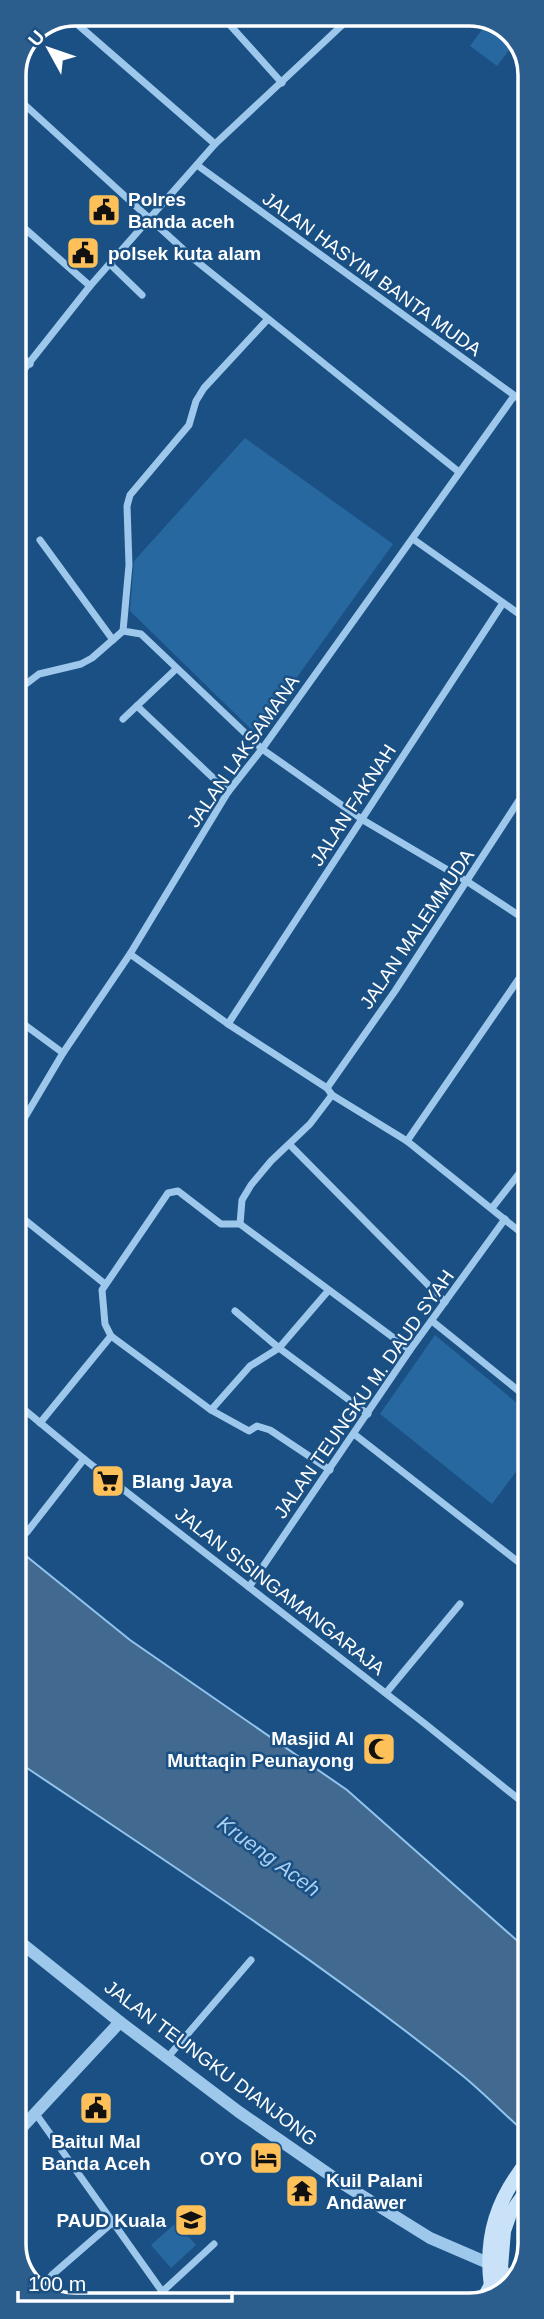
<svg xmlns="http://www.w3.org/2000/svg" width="544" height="2319" font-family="Arial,sans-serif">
<rect width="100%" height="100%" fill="#1a5083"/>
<g fill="#2868a0">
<path d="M 489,20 L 509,30 L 516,41 L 497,66 L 470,46 Z"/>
<path d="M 245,438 L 393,544 L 256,734 L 130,611 L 134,561 Z"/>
<path d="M 435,1335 L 530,1414 L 530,1453 L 492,1504 L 380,1414 Z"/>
<path d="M 176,2223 L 196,2245 L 171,2268 L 151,2245 Z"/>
</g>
<path fill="#426a90" stroke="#91c4ee" stroke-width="2" d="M 15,1547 L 130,1640 L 347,1790 L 530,1952 L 530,2137 C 507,2117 486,2095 463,2076 C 320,1961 167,1862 15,1760 Z"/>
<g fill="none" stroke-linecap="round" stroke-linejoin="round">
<g stroke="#9ec8eb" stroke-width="7">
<path d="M 220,14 L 282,83"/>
<path d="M 69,17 L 215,144"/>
<path d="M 14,95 L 195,260 L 459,472"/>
<path d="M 197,165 L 529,406"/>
<path d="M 14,219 L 90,286"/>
<path d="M 110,264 L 142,295"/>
<path d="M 267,320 L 204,388 L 196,401 L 189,425 L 130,495 L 127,506 L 129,565 L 123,631 L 141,634 L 262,749 L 363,820 L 468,882 L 529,922"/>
<path d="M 14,349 L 30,364"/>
<path d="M 14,382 L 90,286 L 215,144 L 354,14"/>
<path d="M 413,539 L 529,621"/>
<path d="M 40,540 L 113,640"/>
<path d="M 14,693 L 39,674 L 81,664 L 92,658 L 123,631"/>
<path d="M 137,706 L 228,792"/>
<path d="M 123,719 L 176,669"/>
<path d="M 130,954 L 228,1024 L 327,1088 L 332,1095 L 407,1141 L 529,1239"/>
<path d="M 14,1017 L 63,1053"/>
<path d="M 228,1024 L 503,603"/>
<path d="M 327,1088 L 395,991 L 529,785"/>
<path d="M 332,1095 L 310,1124 L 271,1161 L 251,1185 L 242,1200 L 240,1224 L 410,1350"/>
<path d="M 15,1134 L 63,1053 L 130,954 L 228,792 L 262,749 L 514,396"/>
<path d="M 407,1141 L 529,964"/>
<path d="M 290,1145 L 445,1302"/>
<path d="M 492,1208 L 529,1161"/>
<path d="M 15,1212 L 105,1284"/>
<path d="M 240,1224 L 221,1224 L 178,1191 L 168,1193 L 102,1290 L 105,1324 L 111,1336 L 211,1410 L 250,1366 L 279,1348 L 328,1291"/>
<path d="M 235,1311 L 279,1348 L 368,1414"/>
<path d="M 432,1321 L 530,1400"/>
<path d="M 15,1402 L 84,1459 L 424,1723 L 526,1805 L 530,1800"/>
<path d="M 211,1410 L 249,1431 L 257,1426 L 270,1430 L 330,1470"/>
<path d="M 40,1423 L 111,1336"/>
<path d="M 354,1434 L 530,1571"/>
<path d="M 27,1532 L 84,1459"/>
<path d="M 249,1587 L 410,1350 L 505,1219"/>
<path d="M 386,1693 L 460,1604"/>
<path d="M 167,2058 L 251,1960"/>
<path d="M 36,2114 L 171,2304"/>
<path d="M 501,2268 L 518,2276"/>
<path d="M 38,2291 L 52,2275 L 113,2222"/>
<path d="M 162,2292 L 214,2244"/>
</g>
<g stroke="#9ec8eb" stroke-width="12">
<path d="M 15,1938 L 120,2022 L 239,2112 L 340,2182 L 430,2238 L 495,2266"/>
<path d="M 15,2135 L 120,2022"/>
</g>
<g stroke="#cae2f8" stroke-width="14">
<path d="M 491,2287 C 484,2236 497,2198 530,2158"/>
<path d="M 480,2304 L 501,2268 L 504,2231 L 510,2214 L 530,2186"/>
</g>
</g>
<defs>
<symbol id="civic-square" viewBox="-11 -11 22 22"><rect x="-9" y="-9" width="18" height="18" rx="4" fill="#fec15a" stroke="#1a5083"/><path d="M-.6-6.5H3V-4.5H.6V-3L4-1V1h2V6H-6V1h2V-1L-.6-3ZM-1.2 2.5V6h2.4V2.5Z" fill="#111"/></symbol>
<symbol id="supermarket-square" viewBox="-11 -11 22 22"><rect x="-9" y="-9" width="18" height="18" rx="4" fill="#fec15a" stroke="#1a5083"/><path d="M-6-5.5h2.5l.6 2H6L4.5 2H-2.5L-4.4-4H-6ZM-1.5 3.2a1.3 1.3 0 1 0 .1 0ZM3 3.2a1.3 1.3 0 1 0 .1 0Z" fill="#111"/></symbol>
<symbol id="mosque-square" viewBox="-11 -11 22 22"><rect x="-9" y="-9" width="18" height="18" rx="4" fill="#fec15a" stroke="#1a5083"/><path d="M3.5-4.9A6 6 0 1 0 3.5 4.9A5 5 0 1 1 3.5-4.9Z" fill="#111"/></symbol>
<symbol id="hotel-square" viewBox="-11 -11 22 22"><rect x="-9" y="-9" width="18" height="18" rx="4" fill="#fec15a" stroke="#1a5083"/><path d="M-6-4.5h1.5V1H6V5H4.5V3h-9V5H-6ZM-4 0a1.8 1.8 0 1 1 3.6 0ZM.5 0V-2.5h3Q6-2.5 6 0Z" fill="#111"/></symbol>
<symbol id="temple-square" viewBox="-11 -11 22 22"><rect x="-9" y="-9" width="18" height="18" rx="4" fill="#fec15a" stroke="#1a5083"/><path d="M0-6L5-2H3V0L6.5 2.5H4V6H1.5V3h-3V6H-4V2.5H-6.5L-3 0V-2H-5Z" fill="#111"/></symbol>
<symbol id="school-square" viewBox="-11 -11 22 22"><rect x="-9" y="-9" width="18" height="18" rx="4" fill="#fec15a" stroke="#1a5083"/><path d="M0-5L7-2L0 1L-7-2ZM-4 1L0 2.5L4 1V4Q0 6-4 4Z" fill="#111"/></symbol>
</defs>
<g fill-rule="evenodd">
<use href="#civic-square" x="85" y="191" width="38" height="38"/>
<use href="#civic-square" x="64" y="234" width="38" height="38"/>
<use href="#supermarket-square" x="89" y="1462" width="38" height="38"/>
<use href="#mosque-square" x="360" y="1730" width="38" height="38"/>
<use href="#civic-square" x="77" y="2089" width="38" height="38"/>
<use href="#hotel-square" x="247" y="2139" width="38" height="38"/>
<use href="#temple-square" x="283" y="2172" width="38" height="38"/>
<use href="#school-square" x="172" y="2201" width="38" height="38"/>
</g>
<g text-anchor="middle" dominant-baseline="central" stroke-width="5" stroke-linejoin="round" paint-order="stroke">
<g font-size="19" font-weight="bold" fill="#fff" stroke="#1a5083" text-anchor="start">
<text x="128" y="199">Polres<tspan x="128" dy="22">Banda aceh</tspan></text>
<text x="108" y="253">polsek kuta alam</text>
<text x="132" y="1481">Blang Jaya</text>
<text x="354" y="1738" text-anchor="end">Masjid Al<tspan x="354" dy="22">Muttaqin Peunayong</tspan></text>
<text x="96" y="2141" text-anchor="middle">Baitul Mal<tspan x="96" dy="22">Banda Aceh</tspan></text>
<text x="242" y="2158" text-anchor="end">OYO</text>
<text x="326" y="2180">Kuil Palani<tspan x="326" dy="22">Andawer</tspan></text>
<text x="166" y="2220" text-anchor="end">PAUD Kuala</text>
</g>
<g font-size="19" fill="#fff" stroke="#1a5083">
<text transform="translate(372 274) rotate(36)">JALAN HASYIM BANTA MUDA</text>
<text transform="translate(243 751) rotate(-55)">JALAN LAKSAMANA</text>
<text transform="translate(353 805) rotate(-57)">JALAN FAKNAH</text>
<text transform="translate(417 929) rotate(-56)">JALAN MALEMMUDA</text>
<text transform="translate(364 1394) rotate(-55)">JALAN TEUNGKU M. DAUD SYAH</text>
<text transform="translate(280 1591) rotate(38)">JALAN SISINGAMANGARAJA</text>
<text transform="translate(211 2063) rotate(37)">JALAN TEUNGKU DIANJONG</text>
</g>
<g font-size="21" font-style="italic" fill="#aad1f3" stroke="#1a5083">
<text transform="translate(269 1856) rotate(36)">Krueng Aceh</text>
</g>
</g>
<path d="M0 0H544V2319H0ZM75 26H469A49 49 0 0 1 518 75V2244A49 49 0 0 1 469 2293H75A49 49 0 0 1 26 2244V75A49 49 0 0 1 75 26Z" fill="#2c5e8d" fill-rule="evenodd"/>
<path fill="none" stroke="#fff" stroke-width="3.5" d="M75 26H469A49 49 0 0 1 518 75V2244A49 49 0 0 1 469 2293H75A49 49 0 0 1 26 2244V75A49 49 0 0 1 75 26Z"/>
<g transform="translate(49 49) rotate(310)" stroke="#1a5083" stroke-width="5" paint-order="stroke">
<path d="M0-5L12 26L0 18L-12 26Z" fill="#ffffff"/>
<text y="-10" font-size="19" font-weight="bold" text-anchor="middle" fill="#ffffff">U</text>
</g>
<path d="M18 2291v10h214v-10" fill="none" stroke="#ffffff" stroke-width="3.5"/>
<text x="28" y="2291" font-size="21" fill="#ffffff" stroke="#1a5083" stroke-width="5" paint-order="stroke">100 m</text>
</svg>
